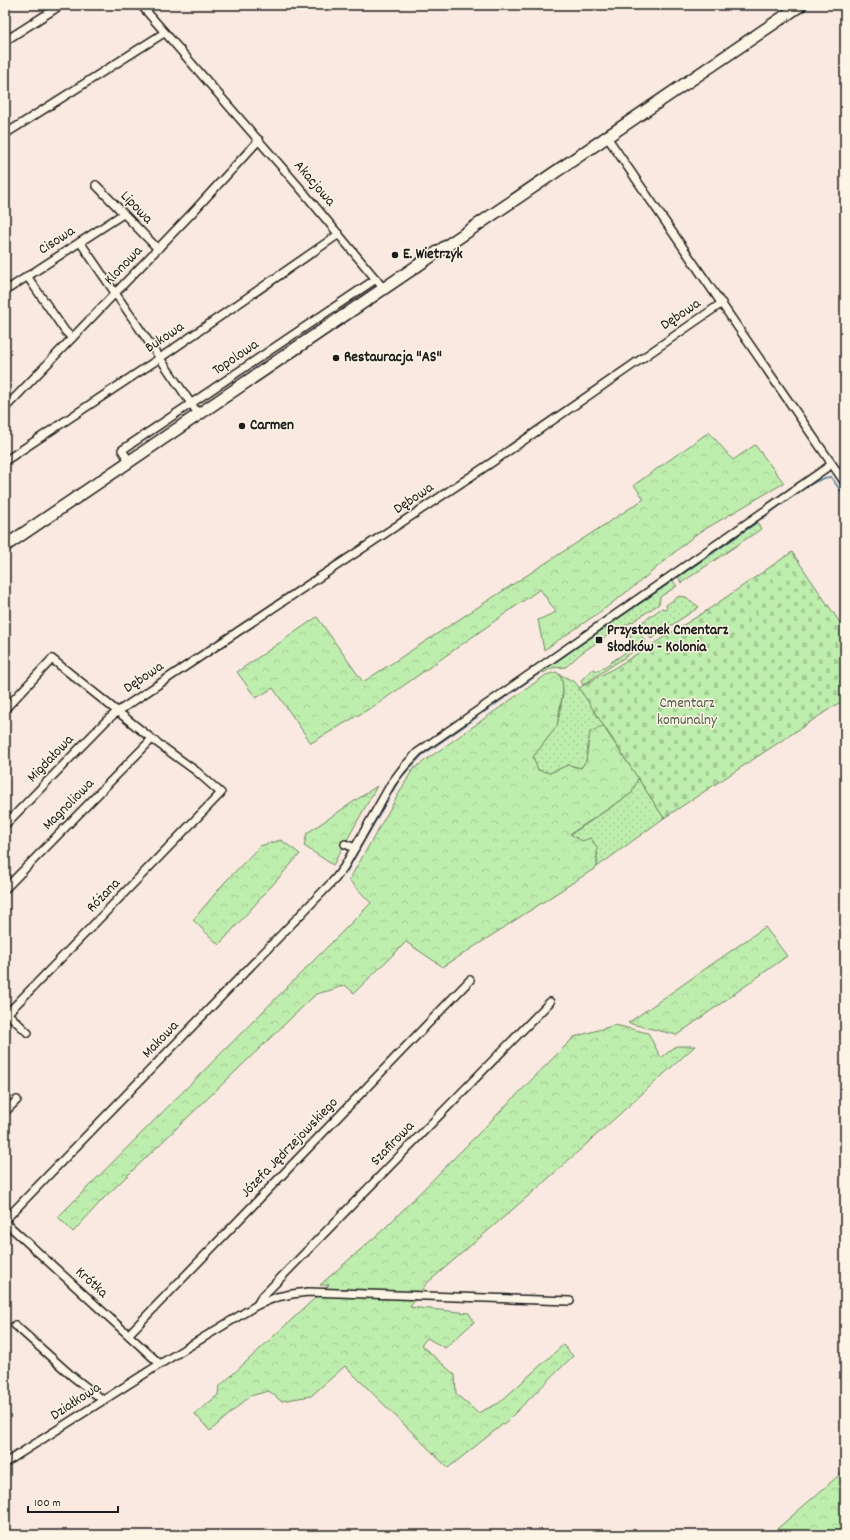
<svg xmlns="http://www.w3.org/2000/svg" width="850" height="1540" font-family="Dekko,sans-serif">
<defs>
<pattern id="green-dots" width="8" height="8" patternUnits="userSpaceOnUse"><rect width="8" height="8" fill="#beeead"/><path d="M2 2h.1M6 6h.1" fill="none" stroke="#a3cc94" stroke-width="1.8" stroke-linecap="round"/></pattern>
<pattern id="forest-crowns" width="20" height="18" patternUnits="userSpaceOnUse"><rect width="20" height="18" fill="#beeead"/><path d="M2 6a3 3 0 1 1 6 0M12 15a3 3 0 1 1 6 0" fill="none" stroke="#a3cc94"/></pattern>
<pattern id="cemetery-stones" width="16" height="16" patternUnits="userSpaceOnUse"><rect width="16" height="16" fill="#beeead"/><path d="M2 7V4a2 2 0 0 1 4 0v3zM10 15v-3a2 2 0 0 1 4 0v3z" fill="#a3cc94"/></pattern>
</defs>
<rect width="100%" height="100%" fill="#fae9e0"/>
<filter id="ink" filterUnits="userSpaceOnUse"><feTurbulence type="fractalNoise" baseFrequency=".025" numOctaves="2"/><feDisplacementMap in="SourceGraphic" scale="8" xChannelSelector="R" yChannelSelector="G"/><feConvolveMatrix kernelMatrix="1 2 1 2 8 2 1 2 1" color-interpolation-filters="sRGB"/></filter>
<g filter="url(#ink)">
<g fill="url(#green-dots)" stroke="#6d8564">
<path d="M 755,521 L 757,521 L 761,529 L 681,583 L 678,575 Z"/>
<path d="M 670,580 L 673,581 L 677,586 L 660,597 L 659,604 L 634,621 L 612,632 L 602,639 L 600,637 L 596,640 L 596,643 L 580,654 L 566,667 L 552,668 L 543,673 L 543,669 Z"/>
<path d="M 679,596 L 686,597 L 699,607 L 651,639 L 645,628 L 642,629 L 641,623 L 662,608 L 664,609 L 667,608 L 666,605 Z"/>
<path d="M 635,628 L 638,630 L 646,643 L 583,685 L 581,681 L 582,679 L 593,669 L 598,671 L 635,646 L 631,643 L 630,633 Z"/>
<path d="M 559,674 L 575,682 L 578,686 L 664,818 L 597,867 L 597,849 L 570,835 L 632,793 L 590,732 L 586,761 L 581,768 L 568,765 L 550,773 L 538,770 L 533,757 L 557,726 L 563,694 L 562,680 Z"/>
</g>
<g fill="url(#forest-crowns)" stroke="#6d8564">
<path d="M 709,432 L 733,460 L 755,445 L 784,483 L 695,535 L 636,585 L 600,612 L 544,650 L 538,620 L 556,612 L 540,589 L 379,703 L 311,743 L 273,688 L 256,698 L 237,672 L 317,617 L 363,682 L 644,499 L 634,485 Z"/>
<path d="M 556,672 L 559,674 L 562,680 L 563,690 L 557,726 L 533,757 L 538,770 L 550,773 L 568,765 L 581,768 L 586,761 L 590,732 L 603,726 L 638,778 L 632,793 L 570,834 L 582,841 L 591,838 L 597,848 L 597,867 L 443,967 L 406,942 L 354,993 L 345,985 L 331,990 L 316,994 L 103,1199 L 73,1232 L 58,1217 L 371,903 L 349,880 L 413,769 L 546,675 Z"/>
<path d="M 377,786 L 333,865 L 304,846 L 307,833 Z"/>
<path d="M 281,840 L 300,854 L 219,945 L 193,920 L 225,882 L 260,846 Z"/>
<path d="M 765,927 L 787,956 L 677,1035 L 628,1023 Z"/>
<path d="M 615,1025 L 648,1033 L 661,1058 L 676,1046 L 695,1046 L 541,1185 L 426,1284 L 410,1307 L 469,1313 L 474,1322 L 445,1348 L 427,1338 L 421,1345 L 455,1375 L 456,1394 L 478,1413 L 499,1403 L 563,1345 L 573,1356 L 507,1421 L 448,1468 L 345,1366 L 311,1396 L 281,1401 L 269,1391 L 250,1396 L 210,1431 L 195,1414 L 218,1395 L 219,1387 L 329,1285 L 320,1285 L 384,1229 L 574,1037 Z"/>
<path d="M 845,1470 L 845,1528 L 837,1535 L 770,1535 Z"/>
</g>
<path fill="url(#cemetery-stones)" stroke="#6d8564" d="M 792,552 L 845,630 L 845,699 L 664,818 L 579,688 L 616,667 L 706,611 Z"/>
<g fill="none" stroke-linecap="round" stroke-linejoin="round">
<g stroke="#648f9f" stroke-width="2">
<path d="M 763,518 C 777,508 816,476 831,477 L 841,491"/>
<path d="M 678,577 L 756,523"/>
<path d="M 545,669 L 672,581"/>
<path d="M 484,712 L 538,674"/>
<path d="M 345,874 L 400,778 L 422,755 L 477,717"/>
</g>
<defs>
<g id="street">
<path d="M 141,5 L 300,188 L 384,289"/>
<path d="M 5,41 L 61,5"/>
<path d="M 5,134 L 164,33"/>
<path d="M 607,137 L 845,483"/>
<path d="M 96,185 L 158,249"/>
<path d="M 80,242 L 199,415"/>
<path d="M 27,276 L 65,331 L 72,338"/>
<path d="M 5,291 L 123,214"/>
<path d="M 5,408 L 192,213 L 259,140"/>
<path d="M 5,461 L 160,358 L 339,234"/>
<path d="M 130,462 L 122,450 L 376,279"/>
<path d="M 5,709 L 52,659 L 152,739 L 196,771 L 221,793 L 5,1016"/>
<path d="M 5,825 L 106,721 L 117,712 L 491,463 L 722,303"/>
<path d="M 345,844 L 355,848"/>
<path d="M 5,889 L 152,739"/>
<path d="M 5,1011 L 28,1033"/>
<path d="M 5,1112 L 17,1100"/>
<path d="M 5,1220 L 335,879 L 344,867 L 391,784 L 403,768 L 418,752 L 832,464"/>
<path d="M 5,1222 L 160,1364"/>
<path d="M 257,1305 L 261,1298 L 550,1002"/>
<path d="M 15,1325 L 72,1376 L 103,1400"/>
<path d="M 129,1334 L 470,980"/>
<path d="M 5,1463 L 160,1364 L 257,1305 L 277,1297 L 292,1294 L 308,1292 L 570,1301"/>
</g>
<path id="primary" d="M 5,546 L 801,5"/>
</defs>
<use href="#street" stroke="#1c1c1c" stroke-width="10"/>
<use href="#primary" stroke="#1c1c1c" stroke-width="14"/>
<use href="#street" stroke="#fcf5e5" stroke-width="7"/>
<use href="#primary" stroke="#fcf5e5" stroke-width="11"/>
</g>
</g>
<g fill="#1c1c1c" stroke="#fcf5e5" stroke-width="1.5">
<circle cx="395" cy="255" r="4"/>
<circle cx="336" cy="358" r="4"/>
<circle cx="242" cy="426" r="4"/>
<rect x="595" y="636" width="8" height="8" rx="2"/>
</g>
<g text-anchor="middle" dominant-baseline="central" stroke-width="3" stroke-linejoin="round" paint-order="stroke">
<g font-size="15" fill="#1c1c1c" stroke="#fcf5e5">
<text transform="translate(314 184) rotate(49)">Akacjowa</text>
<text transform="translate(136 208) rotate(46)">Lipowa</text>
<text transform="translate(57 241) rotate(-33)">Cisowa</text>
<text transform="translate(124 266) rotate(-46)">Klonowa</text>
<text transform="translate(681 315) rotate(-34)">Dębowa</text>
<text transform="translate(165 338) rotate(-34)">Bukowa</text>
<text transform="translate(236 358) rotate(-34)">Topolowa</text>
<text transform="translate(414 499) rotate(-34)">Dębowa</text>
<text transform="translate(144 678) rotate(-34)">Dębowa</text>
<text transform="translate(51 759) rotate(-46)">Migdałowa</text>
<text transform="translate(69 805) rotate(-45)">Magnoliowa</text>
<text transform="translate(104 896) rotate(-46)">Różana</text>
<text transform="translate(161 1040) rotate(-46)">Makowa</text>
<text transform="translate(393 1144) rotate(-46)">Szafirowa</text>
<text transform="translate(290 1148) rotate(-46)">Józefa Jędrzejowskiego</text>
<text transform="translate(91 1283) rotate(42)">Krótka</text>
<text transform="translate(76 1402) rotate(-33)">Działkowa</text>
</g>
<g font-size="15" font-weight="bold" fill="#1c1c1c" stroke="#fcf5e5" text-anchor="start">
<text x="403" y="255">E. Wietrzyk</text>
<text x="344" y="358">Restauracja "AS"</text>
<text x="250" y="426">Carmen</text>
<text x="607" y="631">Przystanek Cmentarz<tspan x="607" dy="17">Słodków - Kolonia</tspan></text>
</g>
<g font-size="15" fill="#4d5b48" stroke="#fcf5e5">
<text x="687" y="704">Cmentarz<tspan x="687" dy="17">komunalny</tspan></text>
</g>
</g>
<rect width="850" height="1540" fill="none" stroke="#fcf5e5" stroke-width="20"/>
<rect x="10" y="10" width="830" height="1520" fill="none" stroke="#1c1c1c" stroke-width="1.5" filter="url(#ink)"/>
<path d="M28 1506v6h90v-6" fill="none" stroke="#1c1c1c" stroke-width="2"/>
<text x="34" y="1506" font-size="12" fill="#1c1c1c" stroke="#fcf5e5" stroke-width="3" paint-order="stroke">100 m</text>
</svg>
